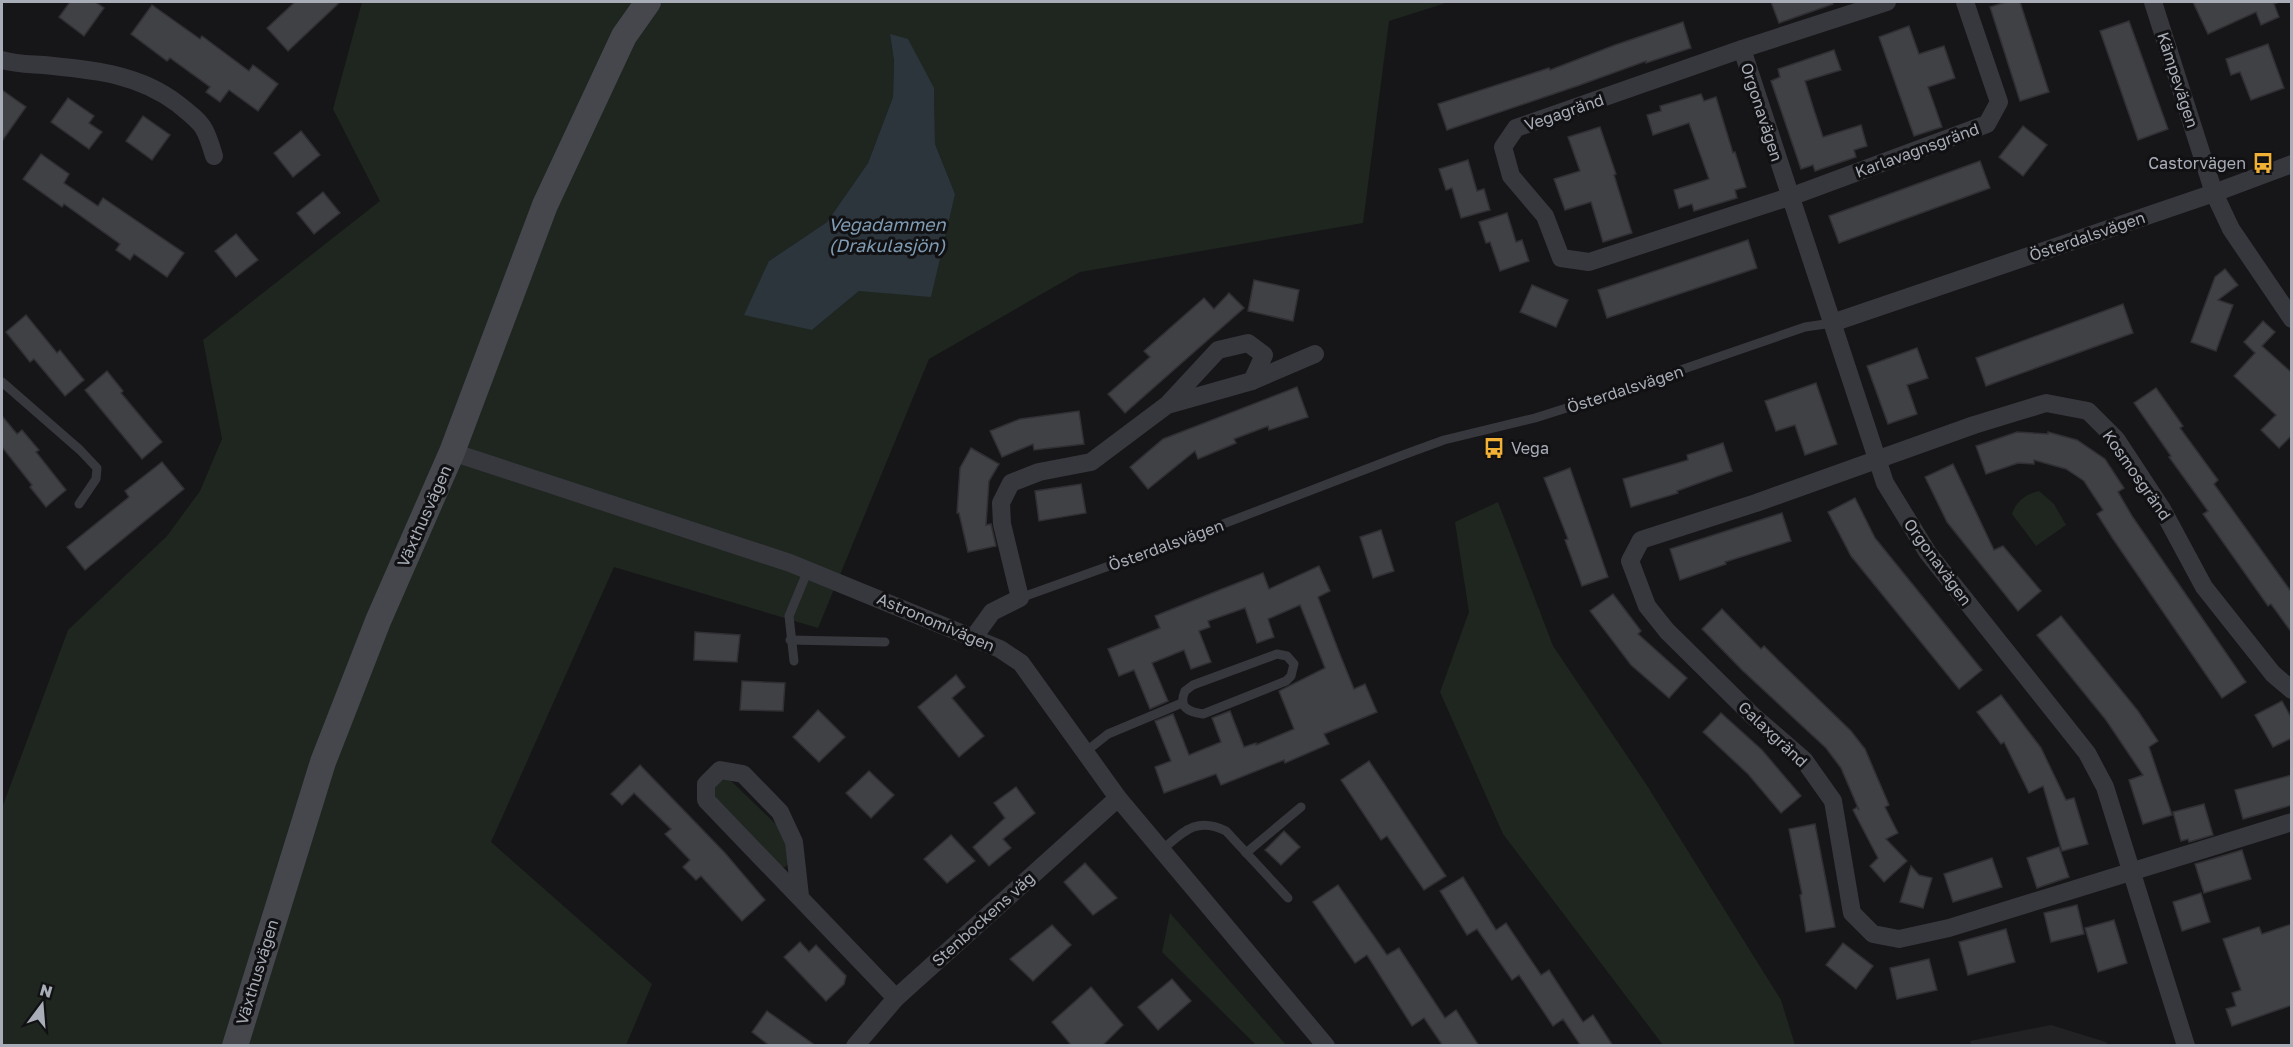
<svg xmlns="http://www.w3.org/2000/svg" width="2293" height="1047" font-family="'Golos Text',sans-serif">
<rect width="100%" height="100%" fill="#161618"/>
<path fill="#222225" d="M 2051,1025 L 2106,1042 L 2108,1045 L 1971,1045 L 1970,1041 Z"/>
<g fill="#1e261f" fill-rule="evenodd">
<path d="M 362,2 L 1449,2 L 1389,21 L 1363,223 L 1080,272 L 929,359 L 818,628 L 614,567 L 491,842 L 652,984 L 626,1045 L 2,1045 L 2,808 L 68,630 L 167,536 L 200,491 L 222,439 L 203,340 L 380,201 L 333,109 ZM 890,34 L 934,88 L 935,144 L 955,194 L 859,291 L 812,330 L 769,261 L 827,222 L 868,163 L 893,97 L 894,61 Z"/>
<path d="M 2039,491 L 2054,504 L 2066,525 L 2036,546 L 2012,514 C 2016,501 2026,494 2039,491 Z"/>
<path d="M 1498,502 L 1553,646 L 1646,784 L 1781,1000 L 1795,1045 L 1663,1045 L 1503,834 L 1440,692 L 1469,612 L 1455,522 Z"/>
<path d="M 727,777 L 784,832 L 788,864 L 785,867 L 780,867 L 712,798 L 710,785 Z"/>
<path d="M 1170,913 L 1286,1045 L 1256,1045 L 1162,952 Z"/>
</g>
<path fill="#2c353c" d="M 890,34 L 908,39 L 934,88 L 935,144 L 955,194 L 931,297 L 859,291 L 812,330 L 744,315 L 769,261 L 827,222 L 868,163 L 893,97 L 894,61 Z"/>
<g fill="#404145" stroke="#303034" stroke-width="1.5">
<path d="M 70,2 L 95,2 L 104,8 L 84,36 L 59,17 Z"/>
<path d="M 295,2 L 340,2 L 288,51 L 267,28 Z"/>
<path d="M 1771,2 L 1832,2 L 1833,4 L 1779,23 Z"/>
<path d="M 2006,2 L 2020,2 L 2049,92 L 2020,101 L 1990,7 Z"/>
<path d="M 2193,2 L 2279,2 L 2274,4 L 2279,17 L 2261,25 L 2256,12 L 2208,34 Z"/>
<path d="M 152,5 L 200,39 L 202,36 L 249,71 L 253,65 L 278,84 L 258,111 L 229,90 L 220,102 L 206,92 L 210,87 L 170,58 L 167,61 L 131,34 Z"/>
<path d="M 2129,21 L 2168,129 L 2138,140 L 2100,31 Z"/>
<path d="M 1683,22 L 1691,48 L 1646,63 L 1646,61 L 1580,85 L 1447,130 L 1438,104 L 1549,68 L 1550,70 L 1615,45 Z"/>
<path d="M 1909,26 L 1919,54 L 1944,46 L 1955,78 L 1928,87 L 1942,127 L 1914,136 L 1879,37 Z"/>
<path d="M 2268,44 L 2284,88 L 2251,100 L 2240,72 L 2231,75 L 2226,59 Z"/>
<path d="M 1834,50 L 1841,70 L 1805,81 L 1814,110 L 1823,137 L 1861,125 L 1867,146 L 1854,150 L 1856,157 L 1815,171 L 1813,165 L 1801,169 L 1771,81 L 1780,77 L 1778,69 Z"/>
<path d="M 2,90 L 26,107 L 2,141 Z"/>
<path d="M 1701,94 L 1704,101 L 1716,97 L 1733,153 L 1735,152 L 1746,187 L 1735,190 L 1737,198 L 1694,211 L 1692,204 L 1679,208 L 1674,190 L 1709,179 L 1689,123 L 1653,135 L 1647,115 L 1661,111 L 1660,106 Z"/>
<path d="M 68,98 L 94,116 L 89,123 L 102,132 L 89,149 L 51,122 Z"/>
<path d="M 143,116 L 170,135 L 152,160 L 126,141 Z"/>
<path d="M 2023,126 L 2047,145 L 2023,176 L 1999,157 Z"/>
<path d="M 1600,127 L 1616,174 L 1614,175 L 1632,233 L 1603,242 L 1591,202 L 1565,210 L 1554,179 L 1580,171 L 1568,137 Z"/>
<path d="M 301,131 L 320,155 L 293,177 L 274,153 Z"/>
<path d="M 41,154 L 69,174 L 64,183 L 98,206 L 103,198 L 184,253 L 167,277 L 134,254 L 130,260 L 116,250 L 120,244 L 64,204 L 62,207 L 23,179 Z"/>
<path d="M 1468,160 L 1477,191 L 1484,189 L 1490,210 L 1461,218 L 1452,188 L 1446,190 L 1439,169 Z"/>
<path d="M 1980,161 L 1990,188 L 1839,243 L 1829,216 Z"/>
<path d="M 323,192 L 340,213 L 314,234 L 297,213 Z"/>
<path d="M 1507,213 L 1516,242 L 1522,240 L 1529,261 L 1500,271 L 1490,242 L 1486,243 L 1479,222 Z"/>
<path d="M 236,234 L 258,260 L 236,277 L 215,251 Z"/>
<path d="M 1748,240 L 1757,268 L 1607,318 L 1598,290 Z"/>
<path d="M 2225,269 L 2238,285 L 2218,300 L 2233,305 L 2216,351 L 2191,342 L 2215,277 Z"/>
<path d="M 1254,280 L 1299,290 L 1293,321 L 1248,311 Z"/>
<path d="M 1532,285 L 1568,300 L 1556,327 L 1520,312 Z"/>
<path d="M 1229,293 L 1244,308 L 1125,413 L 1108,394 L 1150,357 L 1144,351 L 1204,298 L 1214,309 Z"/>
<path d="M 2123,304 L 2133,333 L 1986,386 L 1976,358 Z"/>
<path d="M 26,315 L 57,353 L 60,350 L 84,380 L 65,396 L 34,359 L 30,362 L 6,332 Z"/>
<path d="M 2263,321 L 2275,332 L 2262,346 L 2292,373 L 2292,435 L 2279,448 L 2261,430 L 2276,415 L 2234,376 L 2255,353 L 2244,342 Z"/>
<path d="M 1917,348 L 1928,378 L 1907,385 L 1917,414 L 1888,424 L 1867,366 Z"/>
<path d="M 107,371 L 123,391 L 121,393 L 162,442 L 142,459 L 85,390 Z"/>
<path d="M 1816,383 L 1837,444 L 1805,455 L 1795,425 L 1776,431 L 1765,401 Z"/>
<path d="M 1297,387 L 1308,417 L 1269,430 L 1268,426 L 1234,439 L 1236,443 L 1198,459 L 1195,451 L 1148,489 L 1130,467 L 1163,439 Z"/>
<path d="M 2156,388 L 2183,426 L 2180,428 L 2218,480 L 2214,484 L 2292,593 L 2292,633 L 2271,604 L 2268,606 L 2203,514 L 2208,511 L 2169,457 L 2171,456 L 2134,403 Z"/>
<path d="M 1079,411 L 1084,444 L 1034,450 L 1033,444 L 1002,457 L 990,431 L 1020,419 Z"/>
<path d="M 2,416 L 17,434 L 22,430 L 39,450 L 36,452 L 66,490 L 46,507 L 30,487 L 32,485 L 2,447 Z"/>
<path d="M 2017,432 L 2048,434 L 2048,432 L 2077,440 L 2105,459 L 2124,488 L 2118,492 L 2132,516 L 2246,682 L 2222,698 L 2113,539 L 2097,514 L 2103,510 L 2084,481 L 2066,469 L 2034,460 L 2034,464 L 2018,463 L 1986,474 L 1976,446 Z"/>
<path d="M 1723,443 L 1732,471 L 1677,491 L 1678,493 L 1631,507 L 1623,479 L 1688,460 L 1687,455 Z"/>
<path d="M 971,448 L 999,464 L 989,481 L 986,525 L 991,524 L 996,546 L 968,552 L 959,513 L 957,513 L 960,468 Z"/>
<path d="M 162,462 L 184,489 L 85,570 L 67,547 L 129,497 L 125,491 Z"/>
<path d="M 1953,464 L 1994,550 L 2003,546 L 2041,591 L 2018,611 L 1947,522 L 1925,477 Z"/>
<path d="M 1570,468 L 1608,577 L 1582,586 L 1565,540 L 1568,539 L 1544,478 Z"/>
<path d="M 1081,484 L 1086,513 L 1039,521 L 1035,491 Z"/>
<path d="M 1855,498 L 1875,538 L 1982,670 L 1959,689 L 1851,556 L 1828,512 Z"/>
<path d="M 1782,513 L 1791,541 L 1725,562 L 1726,564 L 1680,580 L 1670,549 Z"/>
<path d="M 1381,530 L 1394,571 L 1373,578 L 1360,537 Z"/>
<path d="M 1319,566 L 1330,591 L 1318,597 L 1339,652 L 1354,689 L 1365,684 L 1377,712 L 1324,734 L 1329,744 L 1285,763 L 1284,760 L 1221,785 L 1216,774 L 1164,793 L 1155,767 L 1171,761 L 1155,721 L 1173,714 L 1189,755 L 1221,742 L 1212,718 L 1230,711 L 1244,747 L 1256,743 L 1256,745 L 1294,729 L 1279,691 L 1325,668 L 1314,640 L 1300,605 L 1268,619 L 1274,637 L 1257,643 L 1245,608 L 1208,621 L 1210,627 L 1199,631 L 1211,662 L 1191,669 L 1184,650 L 1152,663 L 1168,701 L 1150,709 L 1134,670 L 1119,676 L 1108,649 L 1160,628 L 1155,616 L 1222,589 L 1263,573 L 1269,589 Z"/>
<path d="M 1613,594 L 1641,631 L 1638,634 L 1687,678 L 1669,698 L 1631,665 L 1590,611 Z"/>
<path d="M 1722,609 L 1761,649 L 1764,646 L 1780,662 L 1851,731 L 1865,749 L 1889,805 L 1885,807 L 1898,833 L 1886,839 L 1907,861 L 1884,882 L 1870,866 L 1878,858 L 1853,810 L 1857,807 L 1859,810 L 1841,768 L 1826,748 L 1742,670 L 1702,629 Z"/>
<path d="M 2061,616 L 2138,711 L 2158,741 L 2149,747 L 2172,815 L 2143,824 L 2129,780 L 2143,775 L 2106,720 L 2037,635 Z"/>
<path d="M 695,632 L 740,635 L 737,662 L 694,660 Z"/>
<path d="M 956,675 L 965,687 L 952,698 L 984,736 L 959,757 L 918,707 Z"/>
<path d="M 742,681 L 785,683 L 783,711 L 740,710 Z"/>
<path d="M 2001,695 L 2041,748 L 2066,800 L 2074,798 L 2088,844 L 2062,851 L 2043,786 L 2029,793 L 2004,742 L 2001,744 L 1977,712 Z"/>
<path d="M 2282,701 L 2292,719 L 2292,738 L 2273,747 L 2255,715 Z"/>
<path d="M 818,710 L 845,737 L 819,762 L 793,737 Z"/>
<path d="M 1721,713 L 1762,750 L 1801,796 L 1781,813 L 1748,774 L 1703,732 Z"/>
<path d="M 1369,761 L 1446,876 L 1424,890 L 1387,836 L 1381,840 L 1341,780 Z"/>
<path d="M 640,765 L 725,853 L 765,900 L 742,921 L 701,876 L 696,880 L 683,867 L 690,860 L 665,834 L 671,829 L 634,793 L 622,805 L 611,794 Z"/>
<path d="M 869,771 L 894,795 L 871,818 L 846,793 Z"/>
<path d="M 2292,775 L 2292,805 L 2243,819 L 2235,790 Z"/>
<path d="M 1016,787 L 1035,813 L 1003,839 L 1011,848 L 989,866 L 973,847 L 1005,818 L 994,803 Z"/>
<path d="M 2204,804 L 2213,835 L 2189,842 L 2188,839 L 2181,841 L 2173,812 Z"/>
<path d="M 1815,824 L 1835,927 L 1806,932 L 1800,895 L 1802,894 L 1789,829 Z"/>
<path d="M 1284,831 L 1300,847 L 1281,865 L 1265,850 Z"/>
<path d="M 951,835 L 975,861 L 947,883 L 924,859 Z"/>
<path d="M 2059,847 L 2069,877 L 2037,888 L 2027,858 Z"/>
<path d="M 2242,850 L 2251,879 L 2204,893 L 2195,864 Z"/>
<path d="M 1992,858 L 2002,887 L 1953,902 L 1944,874 Z"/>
<path d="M 1085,863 L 1117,898 L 1093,915 L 1064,882 Z"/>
<path d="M 1911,866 L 1919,875 L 1932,878 L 1923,908 L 1900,902 Z"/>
<path d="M 1463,877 L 1496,930 L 1506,923 L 1541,975 L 1549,970 L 1583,1022 L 1593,1015 L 1613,1046 L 1581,1046 L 1563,1019 L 1553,1026 L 1519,975 L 1512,980 L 1477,929 L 1467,935 L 1440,891 Z"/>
<path d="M 1338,885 L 1387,955 L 1399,948 L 1445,1018 L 1456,1010 L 1479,1046 L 1443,1046 L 1424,1018 L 1412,1026 L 1367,955 L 1355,963 L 1313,902 Z"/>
<path d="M 2201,893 L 2210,922 L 2182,931 L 2173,902 Z"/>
<path d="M 2077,905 L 2084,934 L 2051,942 L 2044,913 Z"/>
<path d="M 2114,920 L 2127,963 L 2098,972 L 2085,928 Z"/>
<path d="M 2292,924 L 2292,1005 L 2232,1026 L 2226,1009 L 2236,1006 L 2232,993 L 2241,990 L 2223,939 L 2259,927 L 2262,934 Z"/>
<path d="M 1052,925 L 1071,945 L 1033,981 L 1010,959 Z"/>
<path d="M 2006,929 L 2015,962 L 1968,975 L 1959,942 Z"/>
<path d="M 800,942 L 809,952 L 816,945 L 846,976 L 844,984 L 826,1001 L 784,957 Z"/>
<path d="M 1843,943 L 1873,966 L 1856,989 L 1826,965 Z"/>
<path d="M 1929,959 L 1937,990 L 1897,999 L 1890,968 Z"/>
<path d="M 1172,979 L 1191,1001 L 1158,1030 L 1138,1007 Z"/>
<path d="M 1091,987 L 1123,1025 L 1102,1046 L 1072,1046 L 1052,1022 Z"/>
<path d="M 767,1011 L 816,1046 L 770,1046 L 752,1032 Z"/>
</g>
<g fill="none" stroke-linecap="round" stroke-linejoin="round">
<g stroke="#37383d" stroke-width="9">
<path d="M 2,382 L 80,450 L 97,468 L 96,479 L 79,504"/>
<path d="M 1020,598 L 1184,539 L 1403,455 L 1444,440 L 1535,418 L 1614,393 L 1805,327 L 1832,323"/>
<path d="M 790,640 L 885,642"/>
<path d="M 1277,654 L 1287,656 L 1294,664 L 1291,676 L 1286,681 L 1203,714 C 1188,712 1178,707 1185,691 L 1193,685 Z"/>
<path d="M 794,661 L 789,616 L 808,570"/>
<path d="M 1084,753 L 1108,734 L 1182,703"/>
<path d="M 1162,850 C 1183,832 1196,816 1226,831 L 1288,898"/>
<path d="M 1246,853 L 1301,807"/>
</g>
<g stroke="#37383d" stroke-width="18">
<path d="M 1887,2 L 1742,49 L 1516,128 L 1503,147 L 1511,176 L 1545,216 L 1561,258 L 1589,262 L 1798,194 L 1987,124 L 1999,102 L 1965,2"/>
<path d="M 2153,2 L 2214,193 L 2231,229 L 2292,319"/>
<path d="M 1742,49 L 1885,483 L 1928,553 L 2087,753 L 2105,787 L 2186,1046"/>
<path d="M 2,60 C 15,64 29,64 43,65 C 92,70 138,73 178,104 C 203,124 205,125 214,156"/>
<path d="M 1832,323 L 2214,193 L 2292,164"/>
<path d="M 1252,381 L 1315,354"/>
<path d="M 452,452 L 790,563 L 1000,649 L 1021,663 L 1118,798 L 1326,1046"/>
<path d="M 974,637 L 992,612 L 1020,598 L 1002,524 L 1001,503 L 1011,483 L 1039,472 L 1091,462 L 1167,405 L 1252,381 L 1264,355 L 1248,343 L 1218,350 L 1167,405"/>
<path d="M 2292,690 L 2273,674 L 2204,587 L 2162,509 L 2116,439 L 2088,411 L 2046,403 L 1974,425 L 1756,503 L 1641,540 L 1630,561 L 1647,606 L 1667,631 L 1752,715 L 1804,760 L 1833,801 L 1852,913 L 1873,934 L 1899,939 L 1949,928 L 2292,822"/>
<path d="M 800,896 L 794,842 L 780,812 L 743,774 L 720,770 L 706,784 L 706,800 L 896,998"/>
<path d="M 855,1046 L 896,998 L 1118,798"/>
</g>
<path stroke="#45474d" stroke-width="26" d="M 235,1046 L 323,762 L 378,621 L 452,452 L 545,205 L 624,36 L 648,2"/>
</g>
<defs>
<symbol id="bus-bare" viewBox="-9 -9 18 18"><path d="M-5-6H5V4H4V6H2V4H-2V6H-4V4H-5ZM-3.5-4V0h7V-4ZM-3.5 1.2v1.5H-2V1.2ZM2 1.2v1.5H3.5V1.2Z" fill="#f2b134" stroke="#111113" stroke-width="2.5" paint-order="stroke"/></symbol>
</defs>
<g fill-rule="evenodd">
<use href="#bus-bare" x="2248" y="148" width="30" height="30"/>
<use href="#bus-bare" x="1479" y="433" width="30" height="30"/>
</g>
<g text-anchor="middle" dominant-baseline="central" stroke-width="6" stroke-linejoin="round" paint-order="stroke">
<g font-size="16" fill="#a8adb8" stroke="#111113">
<text transform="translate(2178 80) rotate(72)">Kämpevägen</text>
<text transform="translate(1564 112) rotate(-19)">Vegagränd</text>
<text transform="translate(1762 112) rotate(72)">Orgonavägen</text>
<text transform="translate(1917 150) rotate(-20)">Karlavagnsgränd</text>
<text transform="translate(2087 236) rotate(-19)">Österdalsvägen</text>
<text transform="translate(1625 389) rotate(-18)">Österdalsvägen</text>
<text transform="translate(2137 475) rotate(55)">Kosmosgränd</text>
<text transform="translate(424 516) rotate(-66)">Växthusvägen</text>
<text transform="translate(1166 545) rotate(-20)">Österdalsvägen</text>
<text transform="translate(1938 562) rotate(54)">Orgonavägen</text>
<text transform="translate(936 622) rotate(23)">Astronomivägen</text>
<text transform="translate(1773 734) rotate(43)">Galaxgränd</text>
<text transform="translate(983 919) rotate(-42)">Stenbockens väg</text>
<text transform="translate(257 972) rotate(-73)">Växthusvägen</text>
</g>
<g font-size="16" fill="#a8adb8" stroke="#111113" text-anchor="end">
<text x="2246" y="163">Castorvägen</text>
<text x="1511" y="448" text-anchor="start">Vega</text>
</g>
<g font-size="18" font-style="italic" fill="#7f9bb3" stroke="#111113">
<text x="887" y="224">Vegadammen<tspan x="887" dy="21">(Drakulasjön)</tspan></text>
</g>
</g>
<rect width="2293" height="1047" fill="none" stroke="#a8adb8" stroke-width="6"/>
<g transform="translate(42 1005) rotate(16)" stroke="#111113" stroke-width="4.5" paint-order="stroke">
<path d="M0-4.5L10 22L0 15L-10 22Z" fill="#a8adb8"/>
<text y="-9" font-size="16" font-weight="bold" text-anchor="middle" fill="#a8adb8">N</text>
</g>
</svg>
